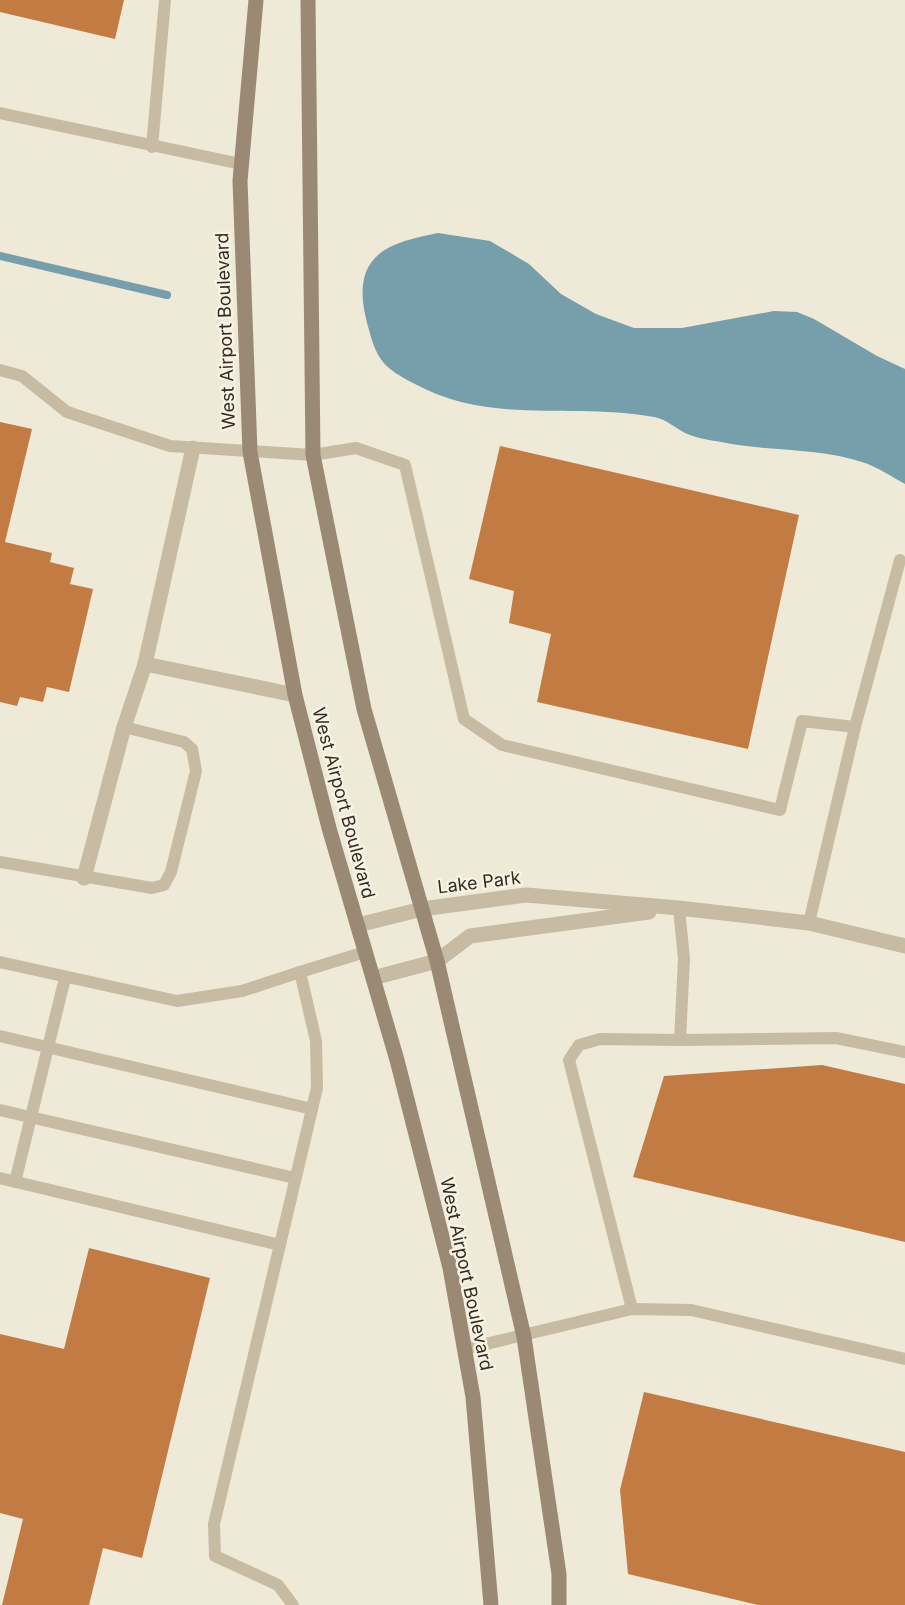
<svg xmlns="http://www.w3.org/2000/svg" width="905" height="1605" font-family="Inter,sans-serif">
<rect width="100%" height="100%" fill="#efe9d7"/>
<path fill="#779eab" d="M 438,233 L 490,241 L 529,264 L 561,294 L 596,314 L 634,328 L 682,328 L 774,311 L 797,312 L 814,319 L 877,356 L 905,369 L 905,484 C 892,477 879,468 865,463 C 820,447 768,452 721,442 C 711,440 700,439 690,435 C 678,431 667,419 654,417 C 571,402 491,426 413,383 C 386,369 377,361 369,330 C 364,312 359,291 366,272 C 377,244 411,239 438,233 Z"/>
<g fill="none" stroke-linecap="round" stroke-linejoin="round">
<path stroke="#779eab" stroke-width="8" d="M 0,256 L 167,295"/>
</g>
<g fill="#c27c43">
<path d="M 0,0 L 124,0 L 115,39 L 0,12 Z"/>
<path d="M 0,422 L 32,429 L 5,542 L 52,553 L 50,562 L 74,568 L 70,584 L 93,589 L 69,692 L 47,687 L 43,702 L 20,697 L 17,706 L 0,702 Z"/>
<path d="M 500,446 L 799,515 L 748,749 L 537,702 L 551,634 L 509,623 L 514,591 L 469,579 Z"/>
<path d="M 822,1065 L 905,1084 L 905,1242 L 633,1177 L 664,1076 Z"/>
<path d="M 89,1248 L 210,1278 L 142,1558 L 103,1548 L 89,1605 L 2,1605 L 23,1519 L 0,1513 L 0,1334 L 64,1349 Z"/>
<path d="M 644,1392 L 905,1452 L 905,1605 L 758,1605 L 628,1574 L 620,1490 Z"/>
</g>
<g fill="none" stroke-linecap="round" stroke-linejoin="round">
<g stroke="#c7bba4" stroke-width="12">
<path d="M 0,113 L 241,164"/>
<path d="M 152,147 L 165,0"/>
<path d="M 0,370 L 22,376 L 67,412 L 170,446 L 313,455 L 356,448 L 405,465 L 464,719 L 502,745 L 780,810 L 802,721 L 855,727"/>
<path d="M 0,862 L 152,888 L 164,885 L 171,872 L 196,771 L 192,749 L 184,742 L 124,727"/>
<path d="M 809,923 L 855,727 L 900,560"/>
<path d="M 0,962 L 177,1001 L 242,991 L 300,972"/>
<path d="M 0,1036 L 312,1109"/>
<path d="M 680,1040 L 836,1038 L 905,1052"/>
<path d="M 0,1110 L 295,1178"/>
<path d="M 0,1178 L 280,1245"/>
<path d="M 15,1182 L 65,978"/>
<path d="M 632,1309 L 569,1060 L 579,1045 L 600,1039 L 680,1040 L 684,959 L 679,908"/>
<path d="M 465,1349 L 632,1309 L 691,1310 L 905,1359"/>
<path d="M 293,1605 L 278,1585 L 215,1556 L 214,1524 L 317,1088 L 316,1041 L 300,972 L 365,952"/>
</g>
<g stroke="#c7bba4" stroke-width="15">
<path d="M 145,664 L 295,695"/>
<path d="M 84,878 L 124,727 L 145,664 L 193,448"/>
<path d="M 358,925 L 422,909 L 526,895 L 679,908 L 809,923 L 905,946"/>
<path d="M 373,978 L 437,961 L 470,936 L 649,912"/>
</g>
<g stroke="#9a8a75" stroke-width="15">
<path d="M 256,0 L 240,181 L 250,452 L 295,695 L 329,828 L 397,1060 L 450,1268 L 473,1397 L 491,1605"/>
<path d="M 308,0 L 313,455 L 364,709 L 437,961 L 524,1337 L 559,1574 L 559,1605"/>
</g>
</g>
<g text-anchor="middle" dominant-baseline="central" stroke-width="5" stroke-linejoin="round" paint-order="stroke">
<g font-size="18" fill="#322c25" stroke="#f8f2e2">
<text transform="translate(225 331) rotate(-92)">West Airport Boulevard</text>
<text transform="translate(344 803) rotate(75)">West Airport Boulevard</text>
<text transform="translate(479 882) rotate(-7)">Lake Park</text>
<text transform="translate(467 1274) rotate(78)">West Airport Boulevard</text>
</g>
</g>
</svg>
